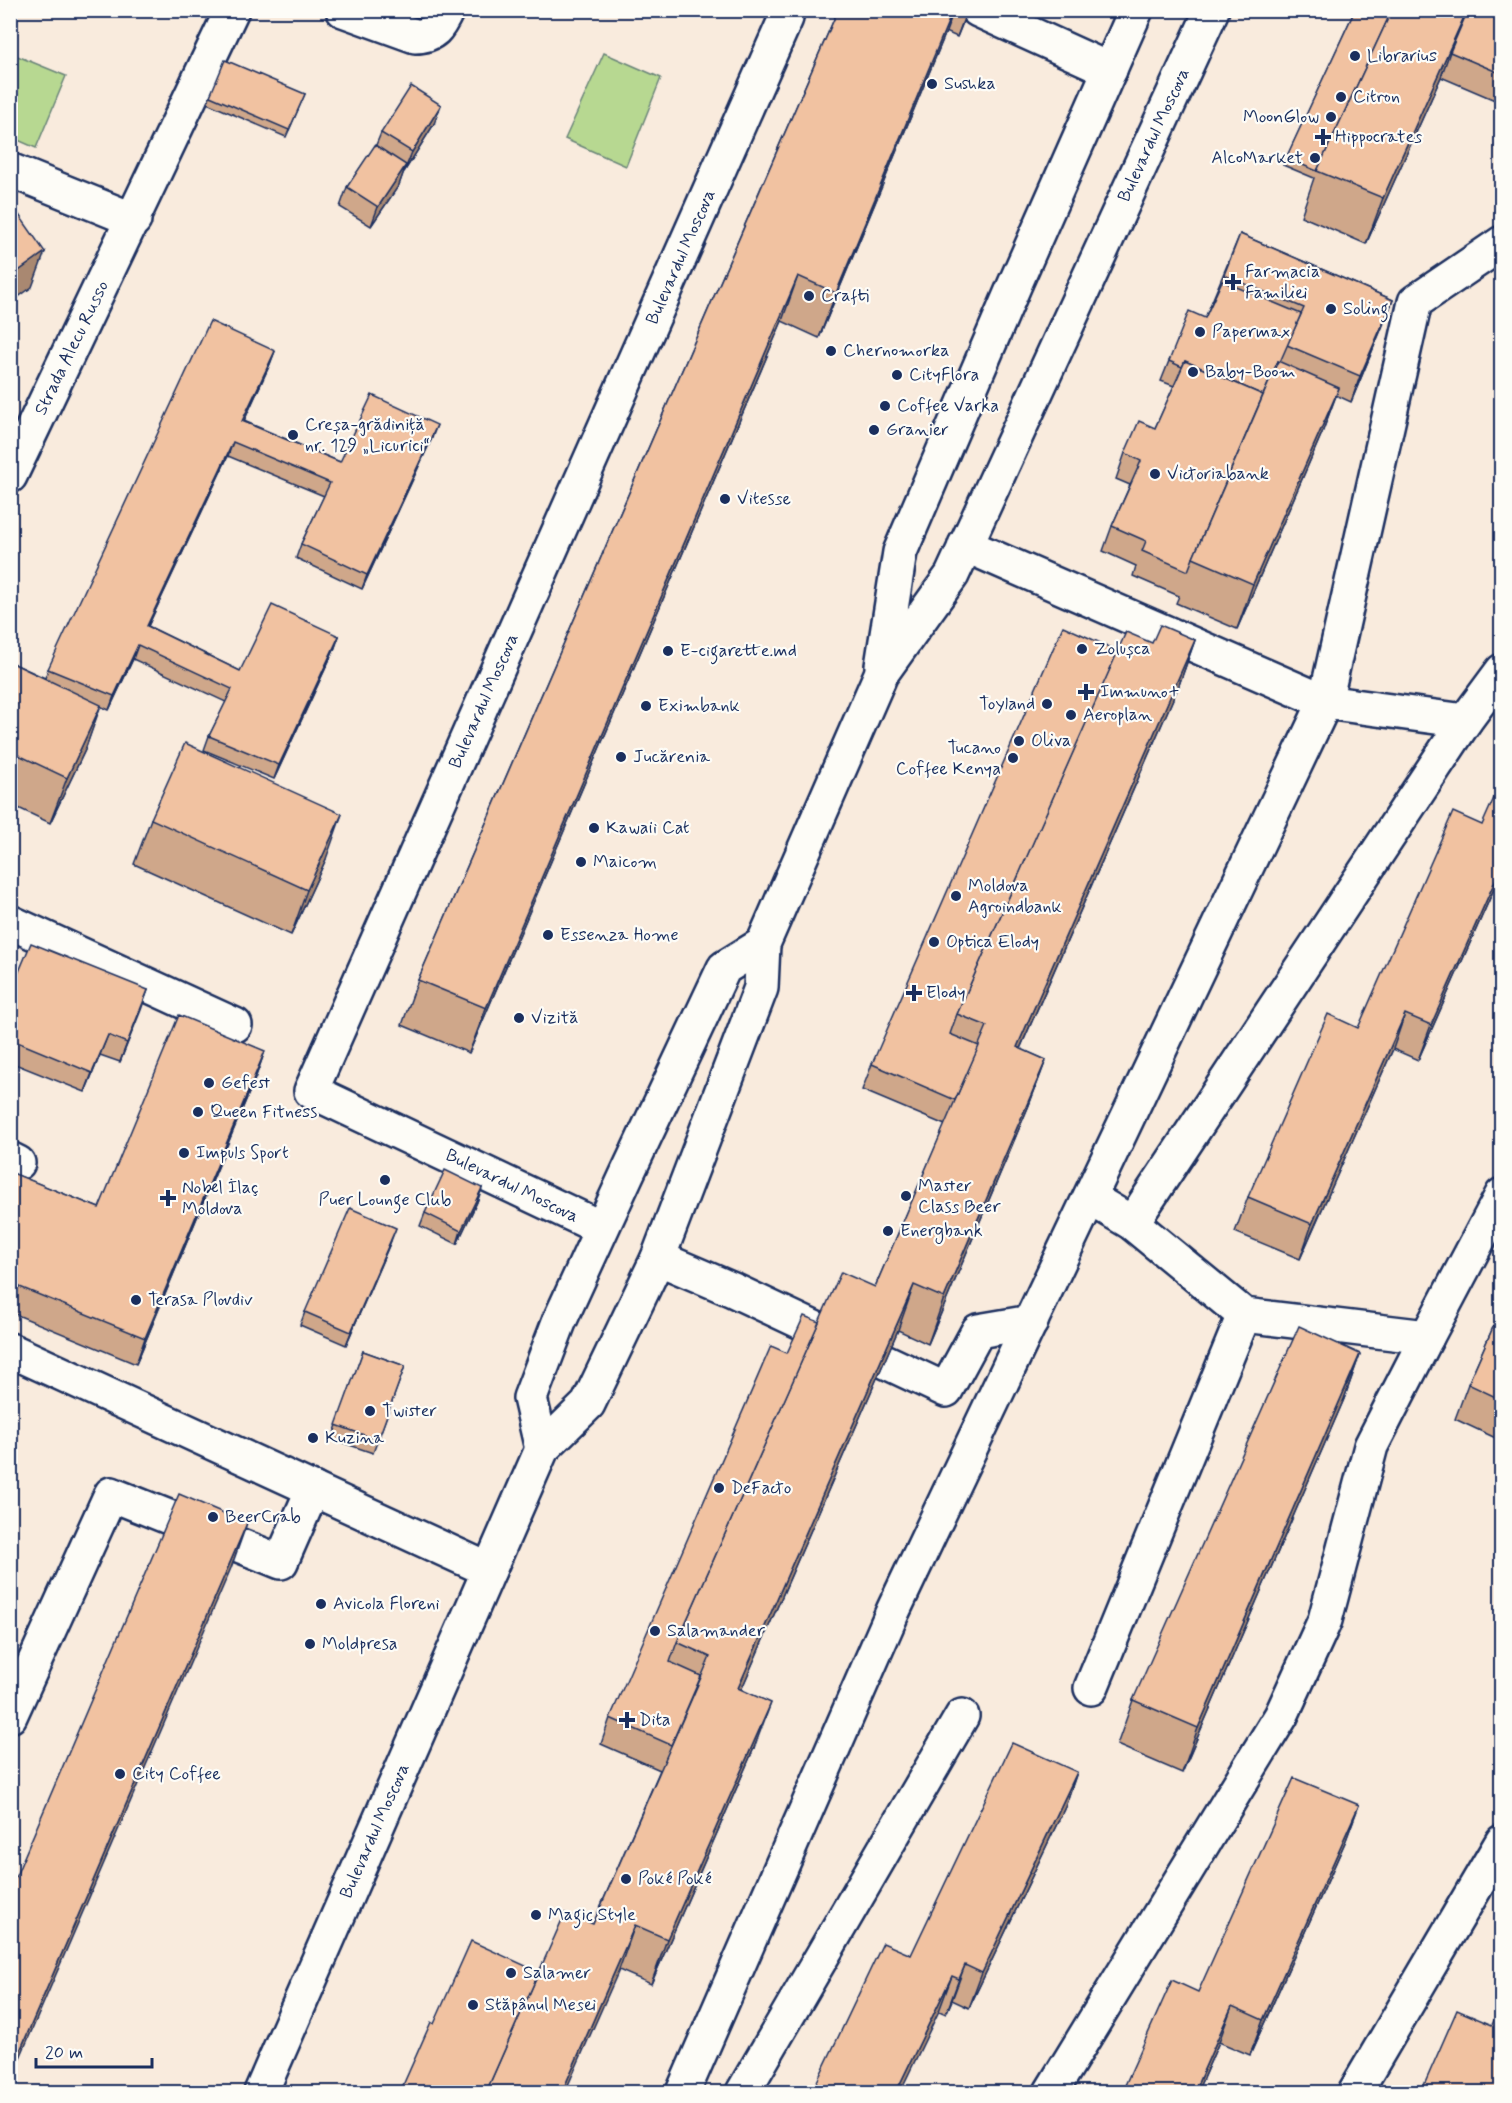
<svg xmlns="http://www.w3.org/2000/svg" width="1512" height="2103" font-family="Mynerve,sans-serif">
<rect width="100%" height="100%" fill="#f9ebdd"/>
<filter id="ink" filterUnits="userSpaceOnUse"><feTurbulence type="fractalNoise" baseFrequency=".0167" numOctaves="2"/><feDisplacementMap in="SourceGraphic" scale="12" xChannelSelector="R" yChannelSelector="G"/><feConvolveMatrix kernelMatrix="1 2 1 2 8 2 1 2 1" color-interpolation-filters="sRGB"/></filter>
<g filter="url(#ink)">
<g fill="#b7d891" stroke="#698478" stroke-width="1.5">
<path d="M 10,53 L 66,76 L 36,148 L 11,137 Z"/>
<path d="M 604,53 L 661,78 L 626,166 L 565,139 Z"/>
</g>
<g fill="none" stroke-linecap="round" stroke-linejoin="round">
<defs>
<g id="minor">
<path d="M 343,10 L 415,36 C 434,36 439,27 447,10"/>
<path d="M 978,10 L 1110,70"/>
<path d="M 10,170 L 134,220"/>
<path d="M 10,476 L 232,10"/>
<path d="M 965,545 L 1325,702 L 1465,721"/>
<path d="M 10,922 L 235,1025"/>
<path d="M 10,1159 L 18,1163"/>
<path d="M 1132,1223 L 1465,721 L 1502,671"/>
<path d="M 601,1228 L 311,1091 L 786,18"/>
<path d="M 658,1258 L 733,1290 L 946,1390 L 978,1331 L 1031,1322"/>
<path d="M 1427,1337 L 1502,1195"/>
<path d="M 10,1350 L 489,1570"/>
<path d="M 1091,1688 L 1244,1315"/>
<path d="M 10,1716 L 111,1494 L 281,1562 L 313,1489"/>
<path d="M 683,2092 L 893,1611 L 1325,702 L 1415,302 L 1502,243"/>
<path d="M 743,2092 L 962,1716"/>
<path d="M 1051,2092 L 1281,1716 L 1325,1620 L 1371,1446 L 1427,1337 L 1244,1315 L 1132,1223 L 1090,1198"/>
<path d="M 1355,2092 L 1502,1842"/>
</g>
<g id="major">
<path d="M 882,666 L 900,552 L 1015,284 L 1136,10"/>
<path d="M 542,1449 L 530,1398 L 559,1322 L 627,1174 L 724,968 L 763,944"/>
<path d="M 261,2092 L 542,1449 L 588,1404 L 658,1258 L 761,988 L 763,944 L 881,674 L 952,575 L 1212,10"/>
</g>
</defs>
<use href="#minor" stroke="#1b2f5e" stroke-width="38"/>
<use href="#major" stroke="#1b2f5e" stroke-width="38"/>
<use href="#minor" stroke="#fdfcf7" stroke-width="33"/>
<use href="#major" stroke="#fdfcf7" stroke-width="33"/>
</g>
<g fill="#cfa78a" stroke="#1b2f5e" stroke-width="1.5">
<path d="M 838,10 L 968,10 L 957,37 L 946,32 L 819,338 L 782,321 L 469,1053 L 402,1025 L 418,980 Z"/>
<path d="M 1355,10 L 1502,21 L 1502,103 L 1441,77 L 1366,244 L 1301,216 L 1314,178 L 1283,165 Z"/>
<path d="M 305,94 L 286,137 L 207,103 L 210,96 Z"/>
<path d="M 434,124 L 404,172 L 404,171 L 399,185 L 371,226 L 340,207 L 347,187 L 376,145 L 381,133 Z"/>
<path d="M 1240,234 L 1393,300 L 1383,325 L 1351,402 L 1336,395 L 1322,433 L 1237,629 L 1176,603 L 1179,596 L 1133,576 L 1136,566 L 1103,551 L 1112,526 L 1130,485 L 1116,479 L 1125,453 L 1155,428 L 1174,386 L 1161,381 L 1169,361 L 1205,318 Z"/>
<path d="M 275,351 L 270,364 L 244,421 L 340,462 L 432,438 L 362,589 L 296,558 L 301,544 L 324,496 L 228,456 L 148,626 L 240,671 L 339,636 L 334,650 L 274,779 L 204,750 L 209,736 L 226,702 L 133,659 L 109,710 L 100,706 L 85,750 L 50,823 L 10,804 L 10,662 L 45,678 L 48,669 Z"/>
<path d="M 1195,640 L 1179,685 L 1020,1049 L 1046,1060 L 1029,1105 L 928,1344 L 898,1330 L 741,1690 L 754,1748 L 651,1984 L 619,1970 L 434,2024 L 539,1972 L 593,1924 L 660,1770 L 601,1744 L 610,1718 L 787,1353 L 819,1322 L 875,1287 L 945,1125 L 862,1090 L 872,1064 L 1118,651 L 1152,643 Z"/>
<path d="M 151,819 L 326,859 L 291,935 L 134,864 Z"/>
<path d="M 1482,825 L 1502,871 L 1418,1060 L 1393,1049 L 1300,1259 L 1235,1232 L 1248,1197 L 1358,1028 Z"/>
<path d="M 148,990 L 120,1062 L 100,1055 L 85,1092 L 10,1062 L 10,993 Z"/>
<path d="M 265,1051 L 256,1076 L 136,1364 L 10,1312 L 10,1172 L 99,1208 Z"/>
<path d="M 482,1188 L 477,1202 L 457,1244 L 420,1226 L 425,1213 Z"/>
<path d="M 391,1241 L 346,1345 L 300,1325 L 305,1312 Z"/>
<path d="M 1502,1307 L 1502,1441 L 1455,1419 L 1468,1384 Z"/>
<path d="M 363,1351 L 405,1366 L 373,1453 L 332,1439 Z"/>
<path d="M 1360,1354 L 1344,1399 L 1182,1773 L 1117,1745 L 1133,1700 Z"/>
<path d="M 1077,1772 L 1065,1807 L 969,2008 L 952,2000 L 946,2014 L 939,2011 L 911,1955 Z"/>
<path d="M 1359,1805 L 1346,1840 L 1250,2055 L 1219,2042 L 1197,2092 L 1122,2092 L 1198,1992 Z"/>
</g>
<g fill="#a98871" stroke="#1b2f5e" stroke-width="1.5">
<path d="M 953,10 L 954,10 L 946,32 L 819,338 L 836,293 Z"/>
<path d="M 967,10 L 968,10 L 957,37 Z"/>
<path d="M 1467,10 L 1469,10 L 1450,52 L 1441,77 L 1366,244 L 1383,198 Z"/>
<path d="M 441,105 L 434,124 L 404,172 L 412,152 Z"/>
<path d="M 406,165 L 399,185 L 371,226 L 378,207 Z"/>
<path d="M 45,252 L 32,287 L 10,303 L 10,277 Z"/>
<path d="M 798,276 L 782,321 L 469,1053 L 486,1008 Z"/>
<path d="M 1393,300 L 1383,325 L 1351,402 L 1360,376 Z"/>
<path d="M 275,351 L 270,364 L 238,434 L 242,421 Z"/>
<path d="M 1339,388 L 1322,433 L 1237,629 L 1253,584 Z"/>
<path d="M 437,425 L 432,438 L 362,589 L 367,575 Z"/>
<path d="M 233,442 L 228,456 L 142,639 L 147,626 Z"/>
<path d="M 339,636 L 334,650 L 274,779 L 279,765 Z"/>
<path d="M 1195,640 L 1179,685 L 1001,1092 L 1017,1047 Z"/>
<path d="M 138,645 L 133,659 L 109,710 L 114,696 Z"/>
<path d="M 101,705 L 85,750 L 50,823 L 67,778 Z"/>
<path d="M 342,814 L 326,859 L 291,935 L 307,890 Z"/>
<path d="M 1502,865 L 1502,871 L 1418,1060 L 1431,1025 Z"/>
<path d="M 148,990 L 141,1010 L 120,1062 L 127,1043 Z"/>
<path d="M 1405,1014 L 1393,1049 L 1300,1259 L 1312,1224 Z"/>
<path d="M 108,1035 L 100,1055 L 85,1092 L 92,1073 Z"/>
<path d="M 265,1051 L 256,1076 L 136,1364 L 145,1338 Z"/>
<path d="M 1046,1060 L 1029,1105 L 928,1344 L 944,1298 Z"/>
<path d="M 482,1188 L 477,1202 L 457,1244 L 461,1231 Z"/>
<path d="M 396,1228 L 391,1241 L 346,1345 L 351,1332 Z"/>
<path d="M 914,1285 L 898,1330 L 722,1734 L 738,1688 Z"/>
<path d="M 1360,1354 L 1344,1399 L 1182,1773 L 1198,1728 Z"/>
<path d="M 247,1523 L 231,1568 L 10,2081 L 10,2074 Z"/>
<path d="M 771,1703 L 754,1748 L 651,1984 L 667,1939 Z"/>
<path d="M 1077,1772 L 1065,1807 L 969,2008 L 982,1973 Z"/>
<path d="M 1359,1805 L 1346,1840 L 1250,2055 L 1263,2020 Z"/>
<path d="M 635,1925 L 619,1970 L 565,2092 L 562,2092 Z"/>
<path d="M 965,1965 L 952,2000 L 946,2014 L 959,1979 Z"/>
<path d="M 952,1976 L 939,2011 L 900,2092 L 896,2092 Z"/>
<path d="M 1232,2006 L 1219,2042 L 1197,2092 L 1194,2092 Z"/>
</g>
<g fill="#f1c2a1" stroke="#1b2f5e" stroke-width="1.5">
<path d="M 838,10 L 953,10 L 836,293 L 798,276 L 486,1008 L 418,980 Z"/>
<path d="M 1355,10 L 1392,10 L 1317,171 L 1286,158 Z"/>
<path d="M 1392,10 L 1467,10 L 1383,198 L 1317,171 Z"/>
<path d="M 1468,10 L 1477,10 L 1502,21 L 1502,74 L 1450,52 Z"/>
<path d="M 225,60 L 305,94 L 289,130 L 210,96 Z"/>
<path d="M 411,86 L 441,105 L 412,152 L 381,133 Z"/>
<path d="M 375,145 L 406,165 L 378,207 L 347,187 Z"/>
<path d="M 10,202 L 45,252 L 10,277 Z"/>
<path d="M 1240,234 L 1393,300 L 1360,376 L 1287,345 L 1304,308 L 1224,275 Z"/>
<path d="M 1222,281 L 1301,314 L 1280,362 L 1278,361 L 1263,395 L 1185,361 L 1182,367 L 1169,361 L 1189,311 L 1205,318 Z"/>
<path d="M 210,321 L 275,351 L 242,421 L 340,462 L 372,395 L 437,425 L 367,575 L 301,544 L 330,483 L 233,442 L 147,626 L 240,671 L 272,605 L 339,636 L 279,765 L 209,736 L 232,689 L 138,645 L 114,696 L 48,669 Z"/>
<path d="M 1185,361 L 1263,395 L 1193,558 L 1188,571 L 1142,551 L 1146,541 L 1112,526 L 1141,461 L 1125,453 L 1139,421 L 1155,428 Z"/>
<path d="M 1278,361 L 1339,388 L 1253,584 L 1193,558 Z"/>
<path d="M 1160,625 L 1195,640 L 1017,1047 L 1046,1060 L 944,1298 L 914,1285 L 738,1688 L 771,1703 L 667,1939 L 635,1925 L 562,2092 L 486,2092 L 565,1913 L 593,1924 L 710,1657 L 677,1642 L 841,1272 L 875,1287 L 987,1026 L 957,1014 L 1126,632 L 1152,643 Z"/>
<path d="M 1063,626 L 1118,651 L 957,1014 L 950,1034 L 979,1046 L 955,1100 L 872,1064 Z"/>
<path d="M 10,662 L 101,705 L 67,778 L 10,751 Z"/>
<path d="M 185,743 L 342,814 L 307,890 L 151,819 Z"/>
<path d="M 1502,780 L 1502,865 L 1431,1025 L 1405,1014 L 1312,1224 L 1248,1197 L 1328,1014 L 1358,1028 L 1453,812 L 1482,825 Z"/>
<path d="M 10,932 L 16,935 L 10,948 Z"/>
<path d="M 31,943 L 148,990 L 127,1043 L 108,1035 L 92,1073 L 10,1039 L 10,993 Z"/>
<path d="M 179,1015 L 265,1051 L 145,1338 L 10,1283 L 10,1172 L 99,1208 Z"/>
<path d="M 445,1170 L 482,1188 L 461,1231 L 425,1213 Z"/>
<path d="M 350,1208 L 396,1228 L 351,1332 L 305,1312 Z"/>
<path d="M 1502,1307 L 1502,1400 L 1468,1384 Z"/>
<path d="M 804,1316 L 819,1322 L 677,1642 L 670,1662 L 701,1676 L 671,1745 L 610,1718 L 771,1346 L 787,1353 Z"/>
<path d="M 1299,1326 L 1360,1354 L 1198,1728 L 1133,1700 Z"/>
<path d="M 363,1351 L 405,1366 L 378,1440 L 336,1425 Z"/>
<path d="M 179,1494 L 247,1523 L 10,2074 L 10,1890 Z"/>
<path d="M 1012,1743 L 1077,1772 L 982,1973 L 965,1965 L 959,1979 L 952,1976 L 896,2092 L 812,2092 L 883,1943 L 911,1955 Z"/>
<path d="M 1294,1778 L 1359,1805 L 1263,2020 L 1232,2006 L 1194,2092 L 1122,2092 L 1172,1980 L 1198,1992 Z"/>
<path d="M 471,1941 L 539,1972 L 486,2092 L 400,2092 L 431,2022 L 434,2024 Z"/>
<path d="M 1502,2002 L 1502,2084 L 1498,2092 L 1421,2092 L 1457,2010 L 1492,2025 Z"/>
</g>
</g>
<g fill="#1b2f5e" stroke="#fdfcf7" stroke-width="2">
<circle cx="1355" cy="56" r="6"/>
<circle cx="932" cy="84" r="6"/>
<circle cx="1341" cy="97" r="6"/>
<circle cx="1331" cy="117" r="6"/>
<path d="M1320 128h6v6h6v6h-6v6h-6v-6h-6v-6h6z"/>
<circle cx="1315" cy="158" r="6"/>
<path d="M1230 273h6v6h6v6h-6v6h-6v-6h-6v-6h6z"/>
<circle cx="809" cy="296" r="6"/>
<circle cx="1331" cy="309" r="6"/>
<circle cx="1200" cy="332" r="6"/>
<circle cx="831" cy="351" r="6"/>
<circle cx="1193" cy="372" r="6"/>
<circle cx="897" cy="375" r="6"/>
<circle cx="885" cy="406" r="6"/>
<circle cx="874" cy="430" r="6"/>
<circle cx="293" cy="435" r="6"/>
<circle cx="1155" cy="474" r="6"/>
<circle cx="725" cy="499" r="6"/>
<circle cx="1082" cy="649" r="6"/>
<circle cx="668" cy="651" r="6"/>
<path d="M1083 683h6v6h6v6h-6v6h-6v-6h-6v-6h6z"/>
<circle cx="1047" cy="704" r="6"/>
<circle cx="646" cy="706" r="6"/>
<circle cx="1071" cy="715" r="6"/>
<circle cx="1019" cy="741" r="6"/>
<circle cx="621" cy="757" r="6"/>
<circle cx="1013" cy="758" r="6"/>
<circle cx="594" cy="828" r="6"/>
<circle cx="581" cy="862" r="6"/>
<circle cx="956" cy="896" r="6"/>
<circle cx="548" cy="935" r="6"/>
<circle cx="934" cy="942" r="6"/>
<path d="M911 984h6v6h6v6h-6v6h-6v-6h-6v-6h6z"/>
<circle cx="519" cy="1018" r="6"/>
<circle cx="209" cy="1083" r="6"/>
<circle cx="198" cy="1112" r="6"/>
<circle cx="184" cy="1153" r="6"/>
<circle cx="385" cy="1180" r="6"/>
<circle cx="906" cy="1196" r="6"/>
<path d="M165 1189h6v6h6v6h-6v6h-6v-6h-6v-6h6z"/>
<circle cx="888" cy="1231" r="6"/>
<circle cx="136" cy="1300" r="6"/>
<circle cx="370" cy="1411" r="6"/>
<circle cx="313" cy="1438" r="6"/>
<circle cx="719" cy="1488" r="6"/>
<circle cx="213" cy="1517" r="6"/>
<circle cx="321" cy="1604" r="6"/>
<circle cx="655" cy="1631" r="6"/>
<circle cx="310" cy="1644" r="6"/>
<path d="M624 1711h6v6h6v6h-6v6h-6v-6h-6v-6h6z"/>
<circle cx="120" cy="1774" r="6"/>
<circle cx="626" cy="1879" r="6"/>
<circle cx="536" cy="1915" r="6"/>
<circle cx="511" cy="1973" r="6"/>
<circle cx="473" cy="2005" r="6"/>
</g>
<g text-anchor="middle" dominant-baseline="central" stroke-width="4.5" stroke-linejoin="round" paint-order="stroke">
<g font-size="18" fill="#1b2f5e" stroke="#fdfcf7" text-anchor="start">
<text x="1367" y="56">Librarius</text>
<text x="944" y="84">Sushka</text>
<text x="1353" y="97">Citron</text>
<text x="1319" y="117" text-anchor="end">MoonGlow</text>
<text x="1335" y="137">Hippocrates</text>
<text x="1303" y="158" text-anchor="end">AlcoMarket</text>
<text x="1245" y="272">Farmacia<tspan x="1245" dy="21">Familiei</tspan></text>
<text x="821" y="296">Crafti</text>
<text x="1343" y="309">Soling</text>
<text x="1212" y="332">Papermax</text>
<text x="843" y="351">Chernomorka</text>
<text x="1205" y="372">Baby-Boom</text>
<text x="909" y="375">CityFlora</text>
<text x="897" y="406">Coffee Varka</text>
<text x="305" y="425">Creșa-grădiniță<tspan x="305" dy="21">nr. 129 „Licurici“</tspan></text>
<text x="886" y="430">Granier</text>
<text x="1167" y="474">Victoriabank</text>
<text x="737" y="499">Vitesse</text>
<text x="1094" y="649">Zolușca</text>
<text x="680" y="651">E-cigarette.md</text>
<text x="1100" y="692">Immuno+</text>
<text x="1035" y="704" text-anchor="end">Toyland</text>
<text x="658" y="706">Eximbank</text>
<text x="1083" y="715">Aeroplan</text>
<text x="1031" y="741">Oliva</text>
<text x="1001" y="748" text-anchor="end">Tucano<tspan x="1001" dy="21">Coffee Kenya</tspan></text>
<text x="633" y="757">Jucărenia</text>
<text x="606" y="828">Kawaii Cat</text>
<text x="593" y="862">Maicom</text>
<text x="968" y="886">Moldova<tspan x="968" dy="21">Agroindbank</tspan></text>
<text x="560" y="935">Essenza Home</text>
<text x="946" y="942">Optica Elody</text>
<text x="926" y="993">Elody</text>
<text x="531" y="1018">Vizită</text>
<text x="221" y="1083">Gefest</text>
<text x="210" y="1112">Queen Fitness</text>
<text x="196" y="1153">Impuls Sport</text>
<text x="918" y="1186">Master<tspan x="918" dy="21">Class Beer</tspan></text>
<text x="182" y="1188">Nobel İlaç<tspan x="182" dy="21">Moldova</tspan></text>
<text x="385" y="1200" text-anchor="middle">Puer Lounge Club</text>
<text x="900" y="1231">Energbank</text>
<text x="148" y="1300">Terasa Plovdiv</text>
<text x="382" y="1411">Twister</text>
<text x="325" y="1438">Kuzina</text>
<text x="731" y="1488">DeFacto</text>
<text x="225" y="1517">BeerCrab</text>
<text x="333" y="1604">Avicola Floreni</text>
<text x="667" y="1631">Salamander</text>
<text x="322" y="1644">Moldpresa</text>
<text x="639" y="1720">Dita</text>
<text x="132" y="1774">City Coffee</text>
<text x="638" y="1879">Poké Poké</text>
<text x="548" y="1915">Magic Style</text>
<text x="523" y="1973">Salamer</text>
<text x="485" y="2005">Stăpânul Mesei</text>
</g>
<g font-size="18" fill="#1b2f5e" stroke="#fdfcf7">
<text transform="translate(1154 135) rotate(-65)">Bulevardul Moscova</text>
<text transform="translate(681 257) rotate(-66)">Bulevardul Moscova</text>
<text transform="translate(72 348) rotate(-64)">Strada Alecu Russo</text>
<text transform="translate(484 701) rotate(-66)">Bulevardul Moscova</text>
<text transform="translate(512 1186) rotate(26)">Bulevardul Moscova</text>
<text transform="translate(375 1831) rotate(-66)">Bulevardul Moscova</text>
</g>
</g>
<rect width="1512" height="2103" fill="none" stroke="#fdfcf7" stroke-width="36"/>
<rect x="18" y="18" width="1476" height="2067" fill="none" stroke="#1b2f5e" stroke-width="2" filter="url(#ink)"/>
<path d="M36 2058v9h116v-9" fill="none" stroke="#1b2f5e" stroke-width="3"/>
<text x="45" y="2058" font-size="18" fill="#1b2f5e" stroke="#fdfcf7" stroke-width="4.5" paint-order="stroke">20 m</text>
</svg>
